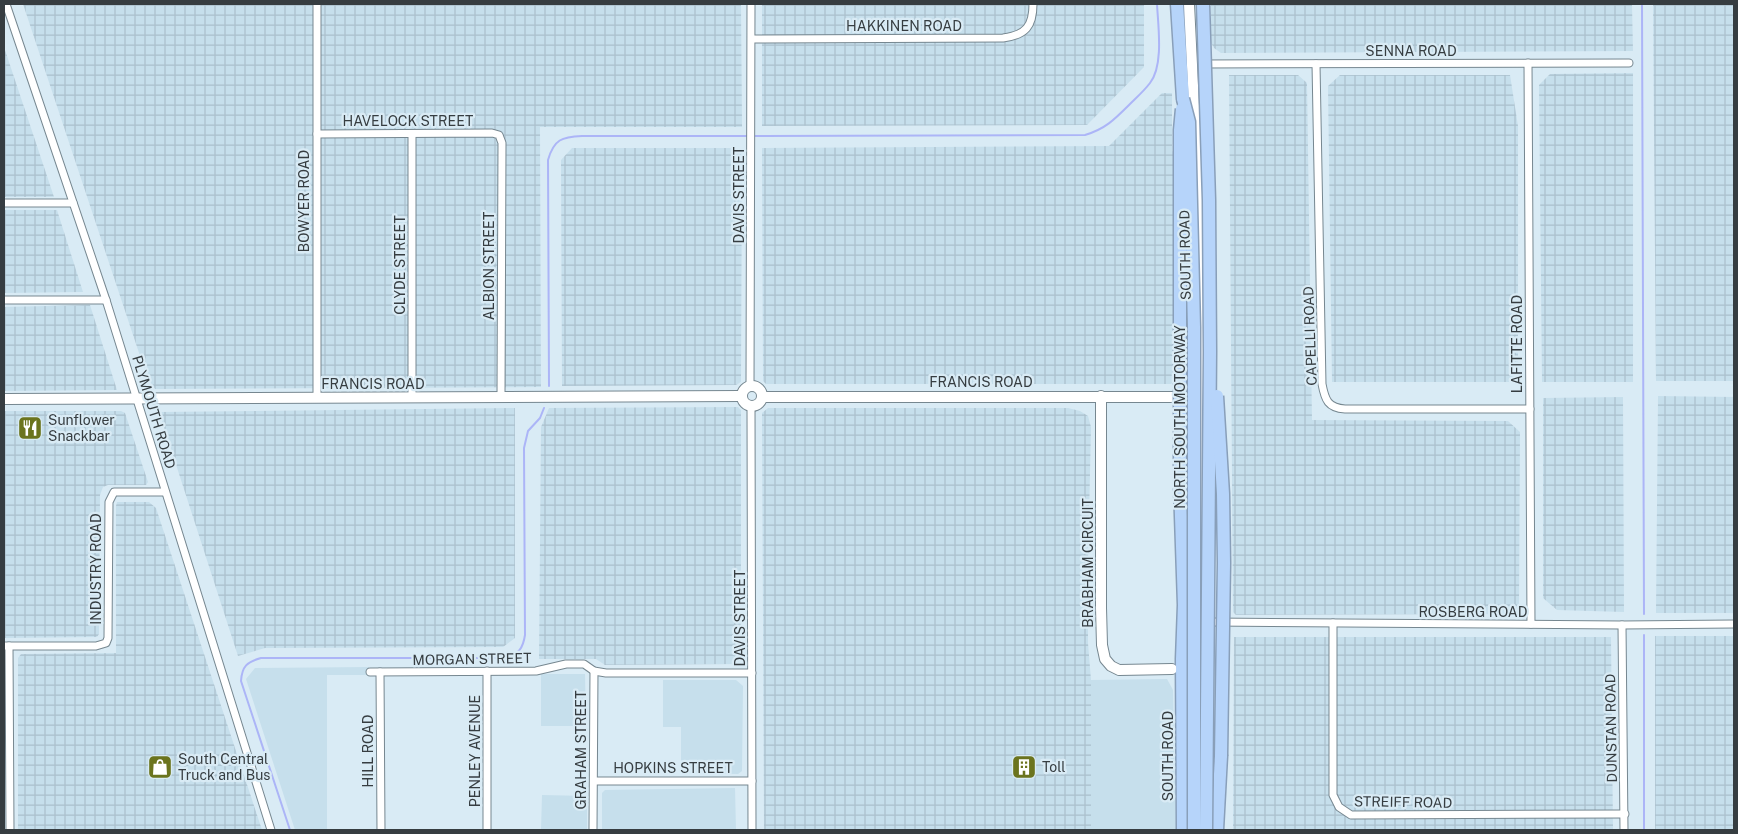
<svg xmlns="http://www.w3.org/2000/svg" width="1738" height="834" font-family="'Public Sans',sans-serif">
<defs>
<pattern id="industrial-grid" width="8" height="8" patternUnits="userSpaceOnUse" patternTransform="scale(1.25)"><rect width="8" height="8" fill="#c6dfec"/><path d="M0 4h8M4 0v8" fill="none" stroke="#abc0cc"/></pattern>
</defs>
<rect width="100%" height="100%" fill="#d9ebf5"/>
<g fill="#c6dfec">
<path d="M 369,667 L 369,675 L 327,675 L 327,830 L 295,830 L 246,679 L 255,668 Z"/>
<path d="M 541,674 L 585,674 L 586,726 L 541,726 Z"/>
<path d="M 1167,679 L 1173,690 L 1176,830 L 1091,830 L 1091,680 Z"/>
<path d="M 663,680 L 736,680 L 743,686 L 742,771 L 738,774 L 681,773 L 681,727 L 663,727 Z"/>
<path d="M 735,788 L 736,830 L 602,830 L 602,793 L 605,790 Z"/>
<path d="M 542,795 L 587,796 L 587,830 L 541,830 Z"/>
</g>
<g fill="url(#industrial-grid)">
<path d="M 23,4 L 741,4 L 742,127 L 540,127 L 541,387 L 155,389 L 147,377 Z"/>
<path d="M 762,4 L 1144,4 L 1144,67 L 1087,125 L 762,126 Z"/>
<path d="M 1211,4 L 1632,4 L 1633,51 L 1221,53 L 1214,48 L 1211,43 Z"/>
<path d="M 1653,4 L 1734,4 L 1734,381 L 1656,381 Z"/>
<path d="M 4,47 L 54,197 L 4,197 Z"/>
<path d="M 1633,73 L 1633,382 L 1542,382 L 1539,85 L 1550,74 Z"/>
<path d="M 1229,75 L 1298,75 L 1307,83 L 1312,420 L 1508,421 L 1520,432 L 1519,606 L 1515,611 L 1504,614 L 1236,615 L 1233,612 Z"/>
<path d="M 1340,75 L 1510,75 L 1518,126 L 1518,382 L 1332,382 L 1328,86 Z"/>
<path d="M 1162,93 L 1172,93 L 1172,151 L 1175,153 L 1175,380 L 1171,384 L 766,384 L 763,381 L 762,148 L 1109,146 Z"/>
<path d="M 572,148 L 742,148 L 741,382 L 736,385 L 562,386 L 561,160 Z"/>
<path d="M 4,210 L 57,210 L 83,292 L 4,293 Z"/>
<path d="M 90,305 L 117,390 L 4,391 L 4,307 Z"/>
<path d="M 1658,396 L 1734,397 L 1734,613 L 1656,613 Z"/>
<path d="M 1623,397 L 1624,612 L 1557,610 L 1543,598 L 1543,398 Z"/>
<path d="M 738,407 L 741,410 L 741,658 L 737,664 L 605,665 L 596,659 L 539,659 L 541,427 L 549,408 Z"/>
<path d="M 515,408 L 515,638 L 503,647 L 265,648 L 238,656 L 159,412 Z"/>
<path d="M 768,408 L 1068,408 L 1080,411 L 1088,416 L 1091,427 L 1088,565 L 1088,643 L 1091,680 L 1091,830 L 764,830 L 762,413 Z"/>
<path d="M 4,411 L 121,411 L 125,413 L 148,482 L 146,485 L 108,485 L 103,487 L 100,495 L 99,634 L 97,637 L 4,638 Z"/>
<path d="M 117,502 L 149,502 L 156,508 L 262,830 L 18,830 L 18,658 L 21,654 L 116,653 L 116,506 Z"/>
<rect x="1655" y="636" width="79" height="194"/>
<path d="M 1234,637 L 1611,637 L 1613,830 L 1233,830 Z"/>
</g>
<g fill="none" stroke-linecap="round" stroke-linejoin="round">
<g stroke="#acb5f7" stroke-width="2">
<path d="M 1642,4 L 1644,614"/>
<path d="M 754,136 L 1085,135 C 1105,129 1114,120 1129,105 C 1136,98 1144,91 1150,83 C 1164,65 1158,25 1157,4"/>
<path d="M 549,386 L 548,160 C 554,139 562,137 582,136 L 749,136"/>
<path d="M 290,830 L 241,681 C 242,666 247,662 261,658 L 506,658 C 519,654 523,648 525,635 L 524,448 L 528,431 L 540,418 L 544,408"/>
<path d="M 1644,830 L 1644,635"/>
</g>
<defs>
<g id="street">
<path d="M 6,4 L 106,300 L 271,830"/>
<path d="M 317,4 L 317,398"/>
<path d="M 752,39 L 1003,38 C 1026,35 1033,26 1033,4"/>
<path d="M 1528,63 L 1531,624"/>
<path d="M 1202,64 L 1629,63"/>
<path d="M 1316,64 L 1322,384 C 1325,400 1328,408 1345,409 L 1530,409"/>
<path d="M 317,134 L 492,133 L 499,135 L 502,143 L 501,397"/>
<path d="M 412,134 L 412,397"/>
<path d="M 4,203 L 73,203"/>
<path d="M 4,300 L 106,300"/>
<path d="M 750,386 L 751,4"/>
<path d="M 751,406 L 752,830"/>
<path d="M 1212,622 L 1622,625 L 1734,624"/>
<path d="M 1333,623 L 1333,795 L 1339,807 L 1351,815 L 1625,814"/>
<path d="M 1622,625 L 1624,830"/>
<path d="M 4,646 L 96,646 L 106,643 L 108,638 L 109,502 L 114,492 L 165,492"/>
<path d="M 9,646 L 10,830"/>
<path d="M 370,672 L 536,671 L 566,664 L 584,664 L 594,671 L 606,673 L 752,673"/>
<path d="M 380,672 L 381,830"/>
<path d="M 594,781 L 752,781"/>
<path d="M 487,830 L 487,671"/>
<path d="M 593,830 L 594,671"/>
</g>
<g id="secondary">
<path d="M 1189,4 L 1200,227 L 1201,605 L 1203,614 L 1209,619"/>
<circle cx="752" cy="396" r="10"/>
<path d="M 1101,396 L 1101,608 L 1102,645 L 1105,659 L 1111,666 L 1119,670 L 1172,669"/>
<path d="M 762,397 L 1201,397"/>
<path d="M 4,399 L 742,396"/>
</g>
<g id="highway">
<path d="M 1177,4 L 1183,99"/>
<path d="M 1180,487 L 1184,605 L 1182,659 L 1183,830"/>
<path d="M 1217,830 L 1221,756"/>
</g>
</defs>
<use href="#street" stroke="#768790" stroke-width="9"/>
<use href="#secondary" stroke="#768790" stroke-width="12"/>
<use href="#highway" stroke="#899fb9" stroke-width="15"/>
<use href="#street" stroke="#fff" stroke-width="7"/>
<use href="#secondary" stroke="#fff" stroke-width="10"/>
<use href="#highway" stroke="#b6d4fa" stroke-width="12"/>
<defs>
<g id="highway-bridge">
<path d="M 1203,4 L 1209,200 L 1210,352 L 1206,830"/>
<path d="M 1183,99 L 1189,122 L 1194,327 L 1194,830"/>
<path d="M 1217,396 L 1223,494 L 1224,563 L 1221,756"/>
<path d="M 1180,487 L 1180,130 L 1182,109"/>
</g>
</defs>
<use href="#highway-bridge" stroke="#899fb9" stroke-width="15" stroke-linecap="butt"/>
<use href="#highway-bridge" stroke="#b6d4fa" stroke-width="12"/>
</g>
<defs>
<symbol id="restaurant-square" viewBox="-11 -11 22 22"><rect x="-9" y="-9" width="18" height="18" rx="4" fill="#6b741e" stroke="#d9ebf5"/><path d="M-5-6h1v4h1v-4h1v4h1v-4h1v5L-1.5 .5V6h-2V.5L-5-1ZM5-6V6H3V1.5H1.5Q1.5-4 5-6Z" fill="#fff"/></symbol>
<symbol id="shop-square" viewBox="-11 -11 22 22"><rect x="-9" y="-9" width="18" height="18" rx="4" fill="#6b741e" stroke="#d9ebf5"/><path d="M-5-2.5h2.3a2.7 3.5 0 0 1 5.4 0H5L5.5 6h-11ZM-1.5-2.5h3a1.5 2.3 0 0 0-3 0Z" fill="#fff"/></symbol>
<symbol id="building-square" viewBox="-11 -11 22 22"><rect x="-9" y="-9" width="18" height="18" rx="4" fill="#6b741e" stroke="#d9ebf5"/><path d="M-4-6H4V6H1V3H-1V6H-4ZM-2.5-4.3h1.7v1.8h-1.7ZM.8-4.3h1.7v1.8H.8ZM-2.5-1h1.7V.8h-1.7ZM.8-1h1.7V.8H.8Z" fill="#fff"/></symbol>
</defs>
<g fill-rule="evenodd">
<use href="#restaurant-square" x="16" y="414" width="28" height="28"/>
<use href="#shop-square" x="146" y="753" width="28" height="28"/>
<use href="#building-square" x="1010" y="753" width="28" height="28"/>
</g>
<g text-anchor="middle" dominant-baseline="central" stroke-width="4.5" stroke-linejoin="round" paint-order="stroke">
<g font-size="14" fill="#363d41" stroke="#d9ebf5">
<text x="904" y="26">HAKKINEN ROAD</text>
<text x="1411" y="51">SENNA ROAD</text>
<text x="408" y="121">HAVELOCK STREET</text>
<text transform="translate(739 195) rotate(-90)">DAVIS STREET</text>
<text transform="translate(304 201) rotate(-90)">BOWYER ROAD</text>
<text transform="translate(1185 255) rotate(-91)">SOUTH ROAD</text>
<text transform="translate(400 265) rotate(-90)">CLYDE STREET</text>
<text transform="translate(489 266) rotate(-90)">ALBION STREET</text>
<text transform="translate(1310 336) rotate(-92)">CAPELLI ROAD</text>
<text transform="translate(1517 344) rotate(-90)">LAFITTE ROAD</text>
<text x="981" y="382">FRANCIS ROAD</text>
<text x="373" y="384">FRANCIS ROAD</text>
<text transform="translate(154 412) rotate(73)">PLYMOUTH ROAD</text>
<text transform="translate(1180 417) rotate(-90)">NORTH SOUTH MOTORWAY</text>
<text transform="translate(1088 563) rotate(-90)">BRABHAM CIRCUIT</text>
<text transform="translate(96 569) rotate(-90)">INDUSTRY ROAD</text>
<text x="1473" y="612">ROSBERG ROAD</text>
<text transform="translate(740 618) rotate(-90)">DAVIS STREET</text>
<text transform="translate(472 659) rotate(-1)">MORGAN STREET</text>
<text transform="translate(1611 728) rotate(-91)">DUNSTAN ROAD</text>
<text transform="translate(581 750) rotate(-90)">GRAHAM STREET</text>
<text transform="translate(368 751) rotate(-90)">HILL ROAD</text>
<text transform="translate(475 751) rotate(-90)">PENLEY AVENUE</text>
<text transform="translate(1168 756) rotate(-90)">SOUTH ROAD</text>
<text x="673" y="768">HOPKINS STREET</text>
<text transform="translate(1403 802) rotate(1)">STREIFF ROAD</text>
</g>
<g font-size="14" fill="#363d41" stroke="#d9ebf5" text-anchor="start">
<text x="48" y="420">Sunflower<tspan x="48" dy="16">Snackbar</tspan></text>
<text x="178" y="759">South Central<tspan x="178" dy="16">Truck and Bus</tspan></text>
<text x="1042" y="767">Toll</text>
</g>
</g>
<rect width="1738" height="834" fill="none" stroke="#363d41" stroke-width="10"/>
</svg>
